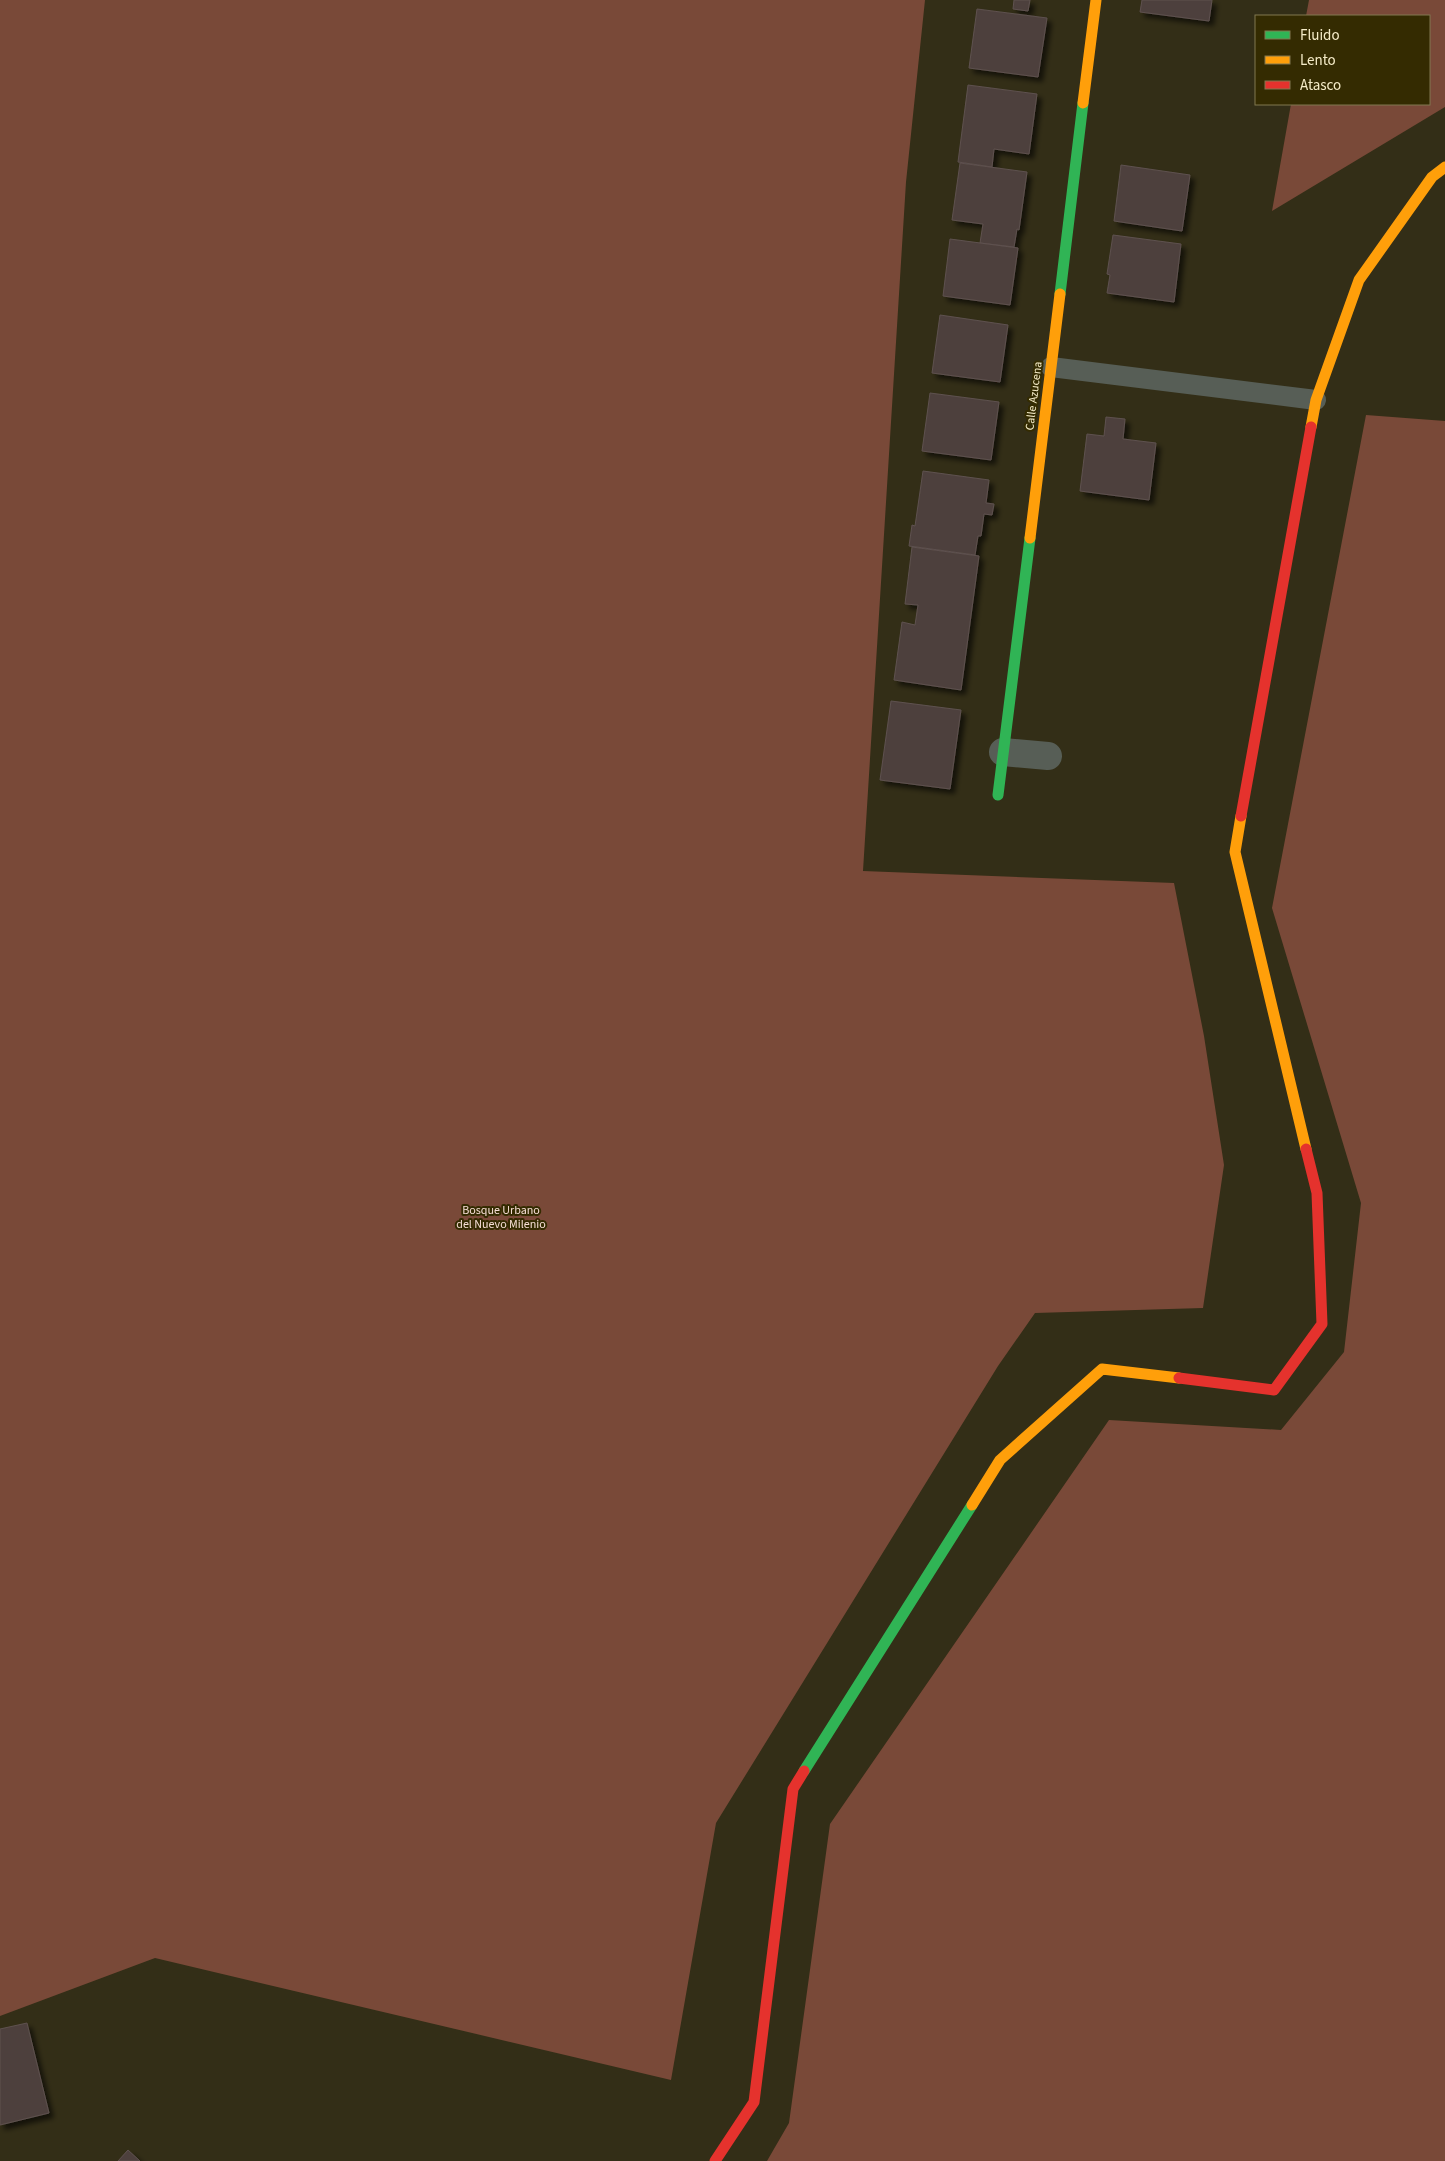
<svg xmlns="http://www.w3.org/2000/svg" width="1445" height="2161" font-family="'Source Sans 3',sans-serif">
<defs>
<filter id="shadow"><feDropShadow dx="4.5" dy="4.5" stdDeviation="2.5" flood-color="#0009"/></filter>
</defs>
<rect width="100%" height="100%" fill="#332e17"/>
<g fill="#794938">
<path d="M 0,0 L 925,0 L 906,182 L 863,871 L 1174,883 L 1204,1036 L 1224,1165 L 1203,1308 L 1035,1313 L 998,1366 L 716,1823 L 671,2080 L 155,1958 L 0,2016 Z"/>
<path d="M 1309,0 L 1445,0 L 1445,107 L 1272,211 L 1291,104 L 1429,104 L 1429,16 L 1306,16 Z"/>
<path d="M 1366,415 L 1445,421 L 1445,2161 L 767,2161 L 789,2123 L 830,1824 L 1109,1420 L 1281,1430 L 1344,1352 L 1361,1203 L 1272,908 Z"/>
</g>
<g fill="#4e413d" stroke="#5e514f" filter="url(#shadow)">
<path d="M 1014,0 L 1030,0 L 1028,11 L 1013,9 Z"/>
<path d="M 1142,0 L 1212,0 L 1209,21 L 1140,12 Z"/>
<path d="M 977,9 L 1047,18 L 1038,77 L 969,68 Z"/>
<path d="M 968,85 L 1037,94 L 1029,154 L 994,149 L 992,167 L 958,162 Z"/>
<path d="M 960,163 L 1027,172 L 1019,230 L 1017,229 L 1014,247 L 980,243 L 983,224 L 952,220 Z"/>
<path d="M 1121,165 L 1190,175 L 1182,231 L 1114,221 Z"/>
<path d="M 1113,235 L 1181,244 L 1174,302 L 1107,293 L 1110,275 L 1107,274 Z"/>
<path d="M 950,239 L 1018,248 L 1010,305 L 943,296 Z"/>
<path d="M 940,315 L 1008,325 L 1000,382 L 932,373 Z"/>
<path d="M 930,393 L 999,402 L 991,460 L 922,451 Z"/>
<path d="M 1106,417 L 1125,419 L 1123,439 L 1156,443 L 1149,500 L 1080,491 L 1087,434 L 1104,436 Z"/>
<path d="M 923,471 L 989,480 L 986,503 L 994,504 L 992,515 L 984,514 L 981,536 L 978,536 L 975,555 L 909,546 L 912,525 L 915,526 Z"/>
<path d="M 912,547 L 979,556 L 961,690 L 894,680 L 902,622 L 915,625 L 918,605 L 905,604 Z"/>
<path d="M 891,701 L 961,710 L 950,789 L 880,780 Z"/>
<path d="M 27,2023 L 49,2113 L 0,2125 L 0,2029 Z"/>
<path d="M 128,2150 L 140,2161 L 118,2161 Z"/>
</g>
<g fill="none" stroke-linecap="round" stroke-linejoin="round">
<path stroke="#575e56" stroke-width="20" d="M 1051,367 L 1316,400"/>
<path stroke="#575e56" stroke-width="28" d="M 1003,752 L 1048,756"/>
<g stroke="#30b455" stroke-width="11">
<path d="M 1060,294 L 1083,103"/>
<path d="M 998,795 L 1030,538"/>
<path d="M 804,1771 L 972,1505"/>
</g>
<g stroke="#ff9f0a" stroke-width="11">
<path d="M 1083,103 L 1096,0"/>
<path d="M 1311,427 L 1316,400 L 1359,280 L 1432,177 L 1445,167"/>
<path d="M 1030,538 L 1060,294"/>
<path d="M 1241,816 L 1235,852 L 1306,1149"/>
<path d="M 972,1505 L 1000,1460 L 1102,1369 L 1179,1378"/>
</g>
<g stroke="#e5322d" stroke-width="11">
<path d="M 1241,816 L 1311,427"/>
<path d="M 1179,1378 L 1274,1390 L 1322,1324 L 1317,1193 L 1306,1149"/>
<path d="M 715,2161 L 754,2102 L 793,1789 L 804,1771"/>
</g>
</g>
<g text-anchor="middle" dominant-baseline="central" stroke-width="4" stroke-linejoin="round" paint-order="stroke">
<g font-size="12" fill="#f5ecc8" stroke="#342b01">
<text transform="translate(1034 396) rotate(-83)">Calle Azucena</text>
</g>
<g font-size="12" fill="#f6ddd5" stroke="#342b01">
<text x="501" y="1210">Bosque Urbano<tspan x="501" dy="14">del Nuevo Milenio</tspan></text>
</g>
</g>
<rect x="1255" y="15" width="175" height="90" fill="#342b01" stroke="#817851"/>
<rect x="1265" y="31" width="25" height="8" fill="#30b455" stroke="#817851"/>
<text x="1300" y="40" font-size="15" fill="#f5ecc8">Fluido</text>
<rect x="1265" y="56" width="25" height="8" fill="#ff9f0a" stroke="#817851"/>
<text x="1300" y="65" font-size="15" fill="#f5ecc8">Lento</text>
<rect x="1265" y="81" width="25" height="8" fill="#e5322d" stroke="#817851"/>
<text x="1300" y="90" font-size="15" fill="#f5ecc8">Atasco</text>
</svg>
